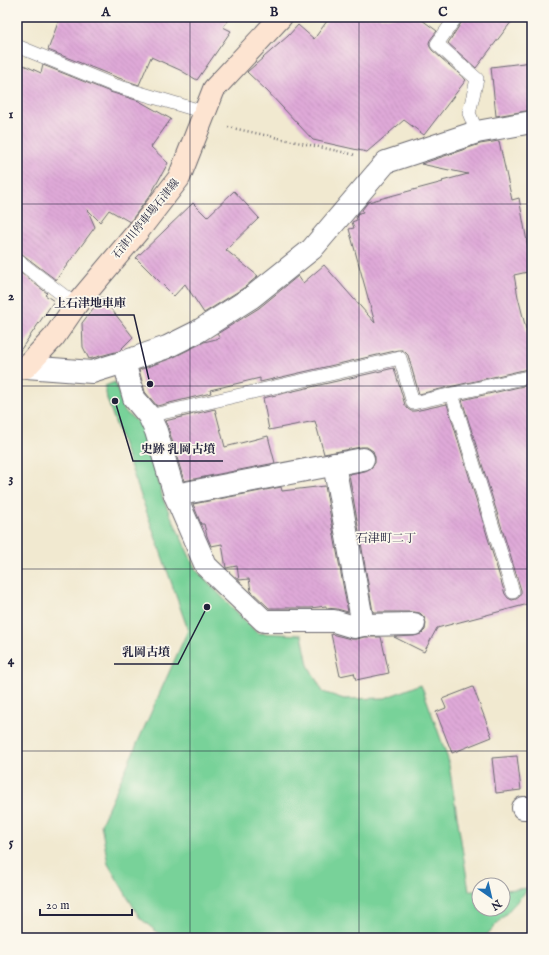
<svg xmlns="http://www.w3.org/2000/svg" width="549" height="955" font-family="'IM FELL English','Noto Serif JP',serif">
<defs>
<pattern id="building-back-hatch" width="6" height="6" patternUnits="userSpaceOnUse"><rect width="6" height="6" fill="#dfa9d8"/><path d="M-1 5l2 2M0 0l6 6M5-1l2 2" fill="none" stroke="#bf91ba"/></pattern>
</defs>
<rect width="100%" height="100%" fill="#fbf7ec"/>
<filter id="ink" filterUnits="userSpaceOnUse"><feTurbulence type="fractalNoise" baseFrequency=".025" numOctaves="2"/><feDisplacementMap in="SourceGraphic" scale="8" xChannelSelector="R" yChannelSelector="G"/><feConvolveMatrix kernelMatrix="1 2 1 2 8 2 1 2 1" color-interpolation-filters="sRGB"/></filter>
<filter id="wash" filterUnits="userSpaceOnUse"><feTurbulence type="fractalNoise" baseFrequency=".012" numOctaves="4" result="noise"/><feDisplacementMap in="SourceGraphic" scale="16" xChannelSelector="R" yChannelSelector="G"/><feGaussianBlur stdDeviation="0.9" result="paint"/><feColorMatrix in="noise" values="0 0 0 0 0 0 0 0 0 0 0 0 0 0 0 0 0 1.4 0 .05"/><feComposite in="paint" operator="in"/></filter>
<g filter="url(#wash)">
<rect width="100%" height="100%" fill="#f1e9d0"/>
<path fill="#78d299" stroke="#4d7a6a" d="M 115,382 L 124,411 L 145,428 L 163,499 L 196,570 L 257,633 L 302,635 L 308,665 L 323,692 L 344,699 L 385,698 L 421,684 L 448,759 L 469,891 L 479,891 L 479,909 L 503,909 L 503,890 L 529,888 L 484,938 L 164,938 L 140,918 L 108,864 L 101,824 L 188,630 L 107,399 L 105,386 Z"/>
<g id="blocks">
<g fill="url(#building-back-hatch)">
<path d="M 60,17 L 231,17 L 223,27 L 231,31 L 197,80 L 180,70 L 151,57 L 139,85 L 116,77 L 48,50 Z"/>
<path d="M 330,17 L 418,17 L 437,31 L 430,40 L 429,43 L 430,47 L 432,50 L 466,80 L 424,135 L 404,120 L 367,152 L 313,140 L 267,91 L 247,72 L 288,36 L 298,25 L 314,39 Z"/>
<path d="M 465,17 L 515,17 L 476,68 L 448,43 Z"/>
<path d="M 17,62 L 41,73 L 43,65 L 110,92 L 139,101 L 171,119 L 151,147 L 168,163 L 151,194 L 130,222 L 109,210 L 100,222 L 87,209 L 95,227 L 56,280 L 22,254 L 17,252 Z"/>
<path d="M 532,62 L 532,110 L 496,116 L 491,67 Z"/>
<path d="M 499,141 L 512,200 L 519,198 L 528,247 L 532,246 L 532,271 L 514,275 L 518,297 L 532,353 L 532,368 L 419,394 L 408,355 L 405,352 L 402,350 L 399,350 L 260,382 L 260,378 L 210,390 L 211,393 L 157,406 L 145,392 L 139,370 L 172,358 L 204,342 L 220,338 L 217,334 L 259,308 L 298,276 L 303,283 L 324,265 L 375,323 L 349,229 L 354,228 L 352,222 L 357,220 L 356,217 L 359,213 L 363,212 L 362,210 L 368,202 L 443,182 L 442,181 L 468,174 L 421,164 L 480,144 Z"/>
<path d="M 234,191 L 259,218 L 226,250 L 258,276 L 245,287 L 204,313 L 185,284 L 174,296 L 136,258 L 193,203 L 207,217 Z"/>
<path d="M 17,270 L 47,293 L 45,295 L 54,301 L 17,355 Z"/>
<path d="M 102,297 L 133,337 L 119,351 L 89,359 L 83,347 L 82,323 Z"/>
<path d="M 394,368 L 405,405 L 408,409 L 411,411 L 415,411 L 447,404 L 505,594 L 508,598 L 512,600 L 516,599 L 519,597 L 521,593 L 521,590 L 462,400 L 532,384 L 532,603 L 437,628 L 424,652 L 394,637 L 414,636 L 421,634 L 425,630 L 426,623 L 424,617 L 420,613 L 414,612 L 373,612 L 349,474 L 365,471 L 371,468 L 375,463 L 375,457 L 373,451 L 367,447 L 361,447 L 324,454 L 315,421 L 269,430 L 263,398 Z"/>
<path d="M 215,409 L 225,447 L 268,436 L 275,463 L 184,481 L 168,427 L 165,421 Z"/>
<path d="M 325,486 L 348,612 L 337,609 L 326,608 L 326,606 L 311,608 L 269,608 L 251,591 L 249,579 L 239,580 L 237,566 L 226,568 L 222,544 L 211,546 L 207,536 L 204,524 L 201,524 L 193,504 L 281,487 L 282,491 Z"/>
<path d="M 331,634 L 351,639 L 357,639 L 364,637 L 381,637 L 389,673 L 356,680 L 354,673 L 340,676 Z"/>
<path d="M 473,687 L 492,737 L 452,753 L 436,712 L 446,708 L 442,699 Z"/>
<path d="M 517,756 L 521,790 L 496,793 L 492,758 Z"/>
</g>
</g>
</g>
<g filter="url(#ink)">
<use href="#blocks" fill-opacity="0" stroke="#6a686f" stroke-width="1"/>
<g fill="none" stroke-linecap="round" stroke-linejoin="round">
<defs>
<g id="lane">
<path d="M 456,17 L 437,44 L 477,79 L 469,113 L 477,132"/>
<path d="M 17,46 L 113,85 L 204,112"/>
<path d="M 17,260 L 76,305"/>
<path d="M 452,394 L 513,592"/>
<path d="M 149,416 L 400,358 L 413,403 L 532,376"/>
</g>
<g id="street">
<path d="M 124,362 L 134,398 L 149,416 L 156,431 L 175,495 L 206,566 L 264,621 L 334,621 L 354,627 L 363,625 L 414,624"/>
<path d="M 26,367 L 92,372 L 124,362 L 167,347 L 197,332 L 252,297 L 312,249 L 386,162 L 477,132 L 532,122"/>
<path d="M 334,464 L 363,625"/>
<path d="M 175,495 L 363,459"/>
<path d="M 523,808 L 532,808"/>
</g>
<path id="secondary" d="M 17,368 L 26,367 L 54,337 L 76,305 L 139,230 L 179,178 L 214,89 L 281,17"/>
</defs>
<use href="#lane" stroke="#6a686f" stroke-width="14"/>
<use href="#street" stroke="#6a686f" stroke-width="24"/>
<use href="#secondary" stroke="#6a686f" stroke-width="24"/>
<path stroke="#6a686f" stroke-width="2.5" stroke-dasharray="1 3" stroke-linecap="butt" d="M 228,127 L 356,155"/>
<use href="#lane" stroke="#fff" stroke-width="13"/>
<use href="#street" stroke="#fff" stroke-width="22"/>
<use href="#secondary" stroke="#fde4d1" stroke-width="22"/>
</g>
</g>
<path fill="none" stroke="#22223b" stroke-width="1" stroke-opacity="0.55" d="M 190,17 L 190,938M 359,17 L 359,938M 17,204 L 532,204M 17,386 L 532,386M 17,569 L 532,569M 17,751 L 532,751"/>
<g text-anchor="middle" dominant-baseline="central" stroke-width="3.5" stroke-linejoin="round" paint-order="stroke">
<g font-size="11" fill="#22223b" stroke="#fbf7ec">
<text transform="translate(146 219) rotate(-51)">石津川停車場石津線</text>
</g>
<g font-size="12" fill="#22223b" stroke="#fbf7ec">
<text x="386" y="538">石津町二丁</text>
</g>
</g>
<path fill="none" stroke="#22223b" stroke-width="1.5" d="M150 384L134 315H46M115 401L133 461H223M207 607L178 664H114"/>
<g fill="#22223b" stroke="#fbf7ec" stroke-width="1.5">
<circle cx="150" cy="384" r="4"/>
<circle cx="115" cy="401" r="4"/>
<circle cx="207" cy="607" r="4"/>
</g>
<g font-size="12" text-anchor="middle" font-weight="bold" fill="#22223b" stroke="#fbf7ec" stroke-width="3.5" stroke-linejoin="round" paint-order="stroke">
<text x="90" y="307">上石津地車庫</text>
<text x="178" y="453">史跡 乳岡古墳</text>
<text x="146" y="656">乳岡古墳</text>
</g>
<rect width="549" height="955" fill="none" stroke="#fbf7ec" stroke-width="44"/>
<g transform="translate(491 897) rotate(146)"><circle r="19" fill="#fbf7ec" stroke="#a4a2a5"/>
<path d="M0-3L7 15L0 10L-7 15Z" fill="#1f6fb2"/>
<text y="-6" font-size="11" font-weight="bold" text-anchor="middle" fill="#22223b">N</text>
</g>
<path d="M40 909v6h92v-6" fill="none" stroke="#22223b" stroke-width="2"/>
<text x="46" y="909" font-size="12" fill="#22223b" stroke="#fbf7ec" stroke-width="3" paint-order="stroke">20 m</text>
<rect x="22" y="22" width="505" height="911" fill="none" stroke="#22223b" stroke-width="1.5"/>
<g font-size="13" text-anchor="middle" font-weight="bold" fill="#22223b">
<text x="106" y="16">A</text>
<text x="274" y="16">B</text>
<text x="443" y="16">C</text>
<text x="11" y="118">1</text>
<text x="11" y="300">2</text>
<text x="11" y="482">3</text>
<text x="11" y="664">4</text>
<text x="11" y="846">5</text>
</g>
</svg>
